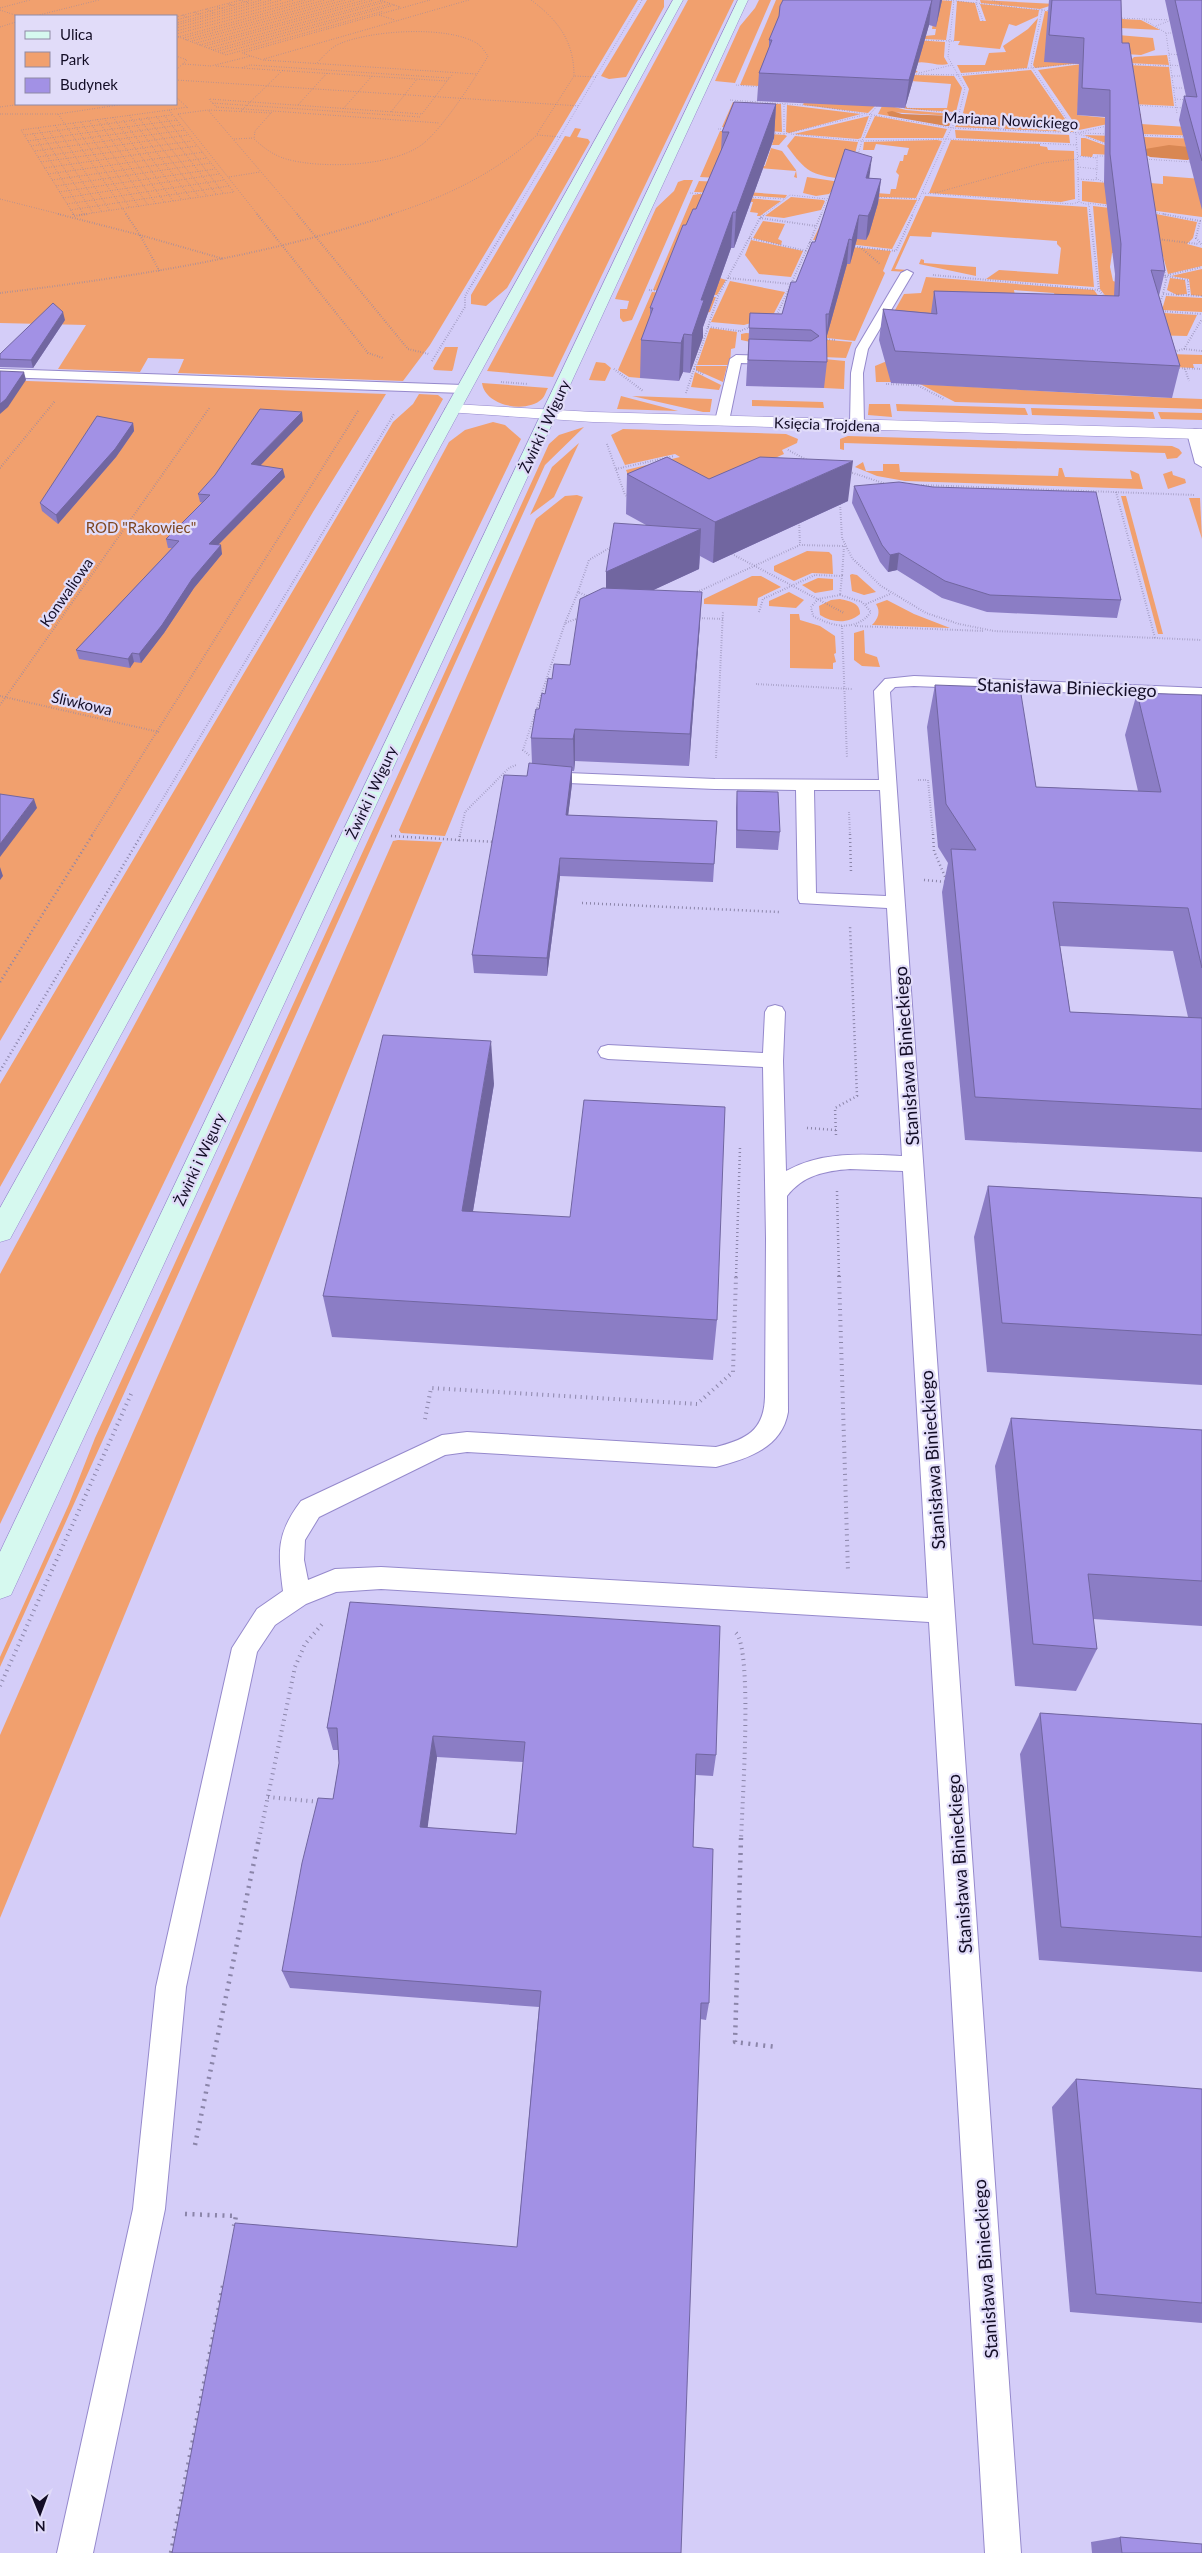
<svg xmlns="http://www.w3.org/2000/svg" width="1202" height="2553" font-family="Lato,sans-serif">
<rect width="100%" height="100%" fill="#d4cdf8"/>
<g fill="#f1a06e" fill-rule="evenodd">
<path d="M 0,0 L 638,0 L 430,345 L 403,381 L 178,373 L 184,359 L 148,358 L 140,372 L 58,369 L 86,325 L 0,323 ZM 16,16 L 176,16 L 176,104 L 16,104 Z"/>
<path d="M 647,0 L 664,0 L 664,7 L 626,77 L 609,79 L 601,76 Z"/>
<path d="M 688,0 L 734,0 L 553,377 L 487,371 Z"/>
<path d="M 759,0 L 771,0 L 735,83 L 715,81 L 740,26 L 755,8 Z"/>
<path d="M 776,0 L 789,0 L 778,87 L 740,85 Z"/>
<path d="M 937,0 L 952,1 L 946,40 L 902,38 L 935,35 L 936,29 L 932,29 Z"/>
<path d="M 980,0 L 1056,4 L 1040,9 L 981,3 Z"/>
<path d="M 957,1 L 975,3 L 980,21 L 986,21 L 980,4 L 1039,10 L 1038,16 L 1016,26 L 1009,24 L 1000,49 L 958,45 L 960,41 L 954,41 Z"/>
<path d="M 1045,11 L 1096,17 L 1080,63 L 1035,68 L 1033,65 Z"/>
<path d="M 1038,18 L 1027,68 L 961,73 L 957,65 L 985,65 L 989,53 L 1006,52 L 1003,46 L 1028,29 Z"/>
<path d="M 1104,18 L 1141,20 L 1160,30 L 1100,27 Z"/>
<path d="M 1118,35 L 1153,38 L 1155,50 L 1141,55 L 1125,54 Z"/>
<path d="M 899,39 L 945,42 L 944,57 L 948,64 C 938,67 927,60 915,63 L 912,67 L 918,72 L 896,77 Z"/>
<path d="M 1167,55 L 1169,65 L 1128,63 L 1134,57 Z"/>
<path d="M 1082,64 L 1077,115 L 1127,120 L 1079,130 L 1038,70 Z"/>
<path d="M 1128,65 L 1169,67 L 1174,106 L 1132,104 Z"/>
<path d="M 1031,70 L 1074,132 L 1006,129 L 963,113 L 969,89 L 962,76 Z"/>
<path d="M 913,75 L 954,76 L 962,88 L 956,112 L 907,109 L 884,103 L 906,106 L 907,108 L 947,108 L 951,84 L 911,81 Z"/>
<path d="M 733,102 L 781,104 L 782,132 L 722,127 Z"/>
<path d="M 804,102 L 878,103 L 868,113 L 803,105 Z"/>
<path d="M 883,104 L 906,110 L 952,114 L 954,116 L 888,112 L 889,116 L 878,114 Z"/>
<path d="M 787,105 L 861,114 L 789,133 L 786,132 Z"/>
<path d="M 1131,113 L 1141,114 L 1141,124 L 1202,128 L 1202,136 L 1142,134 Z"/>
<path d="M 869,116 L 861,138 L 858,139 L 794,134 Z"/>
<path d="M 875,116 L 947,129 L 943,138 L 865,138 Z"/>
<path d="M 961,116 L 999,128 L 1000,129 L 955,127 Z"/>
<path d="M 575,128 L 581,129 L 577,137 L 588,139 L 590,142 L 507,288 L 486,306 L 471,304 L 471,295 L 565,136 L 570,137 Z"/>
<path d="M 955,130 L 1069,135 L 1070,143 L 956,138 Z"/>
<path d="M 720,131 L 785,135 L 787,136 L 779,145 L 772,145 L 774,138 L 718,178 L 700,177 Z"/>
<path d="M 1084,135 L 1202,139 L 1188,160 L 1138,155 Z"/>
<path d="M 795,136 L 858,142 L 852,165 L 842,179 C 810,174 807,173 787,146 Z"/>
<path d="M 1081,138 L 1085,138 L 1134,156 L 1093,154 L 1092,157 L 1081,156 Z"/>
<path d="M 937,140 L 942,141 L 916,198 L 836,196 L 861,192 L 890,194 L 891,189 L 896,189 L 899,175 L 896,172 L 900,161 L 903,161 L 904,155 L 907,155 L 909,148 L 876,144 L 874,150 L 863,150 L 864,142 Z"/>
<path d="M 951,140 L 1040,144 L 1040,146 L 1047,147 L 1048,150 L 1074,151 L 1075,199 L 1061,202 L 929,193 Z"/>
<path d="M 771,148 L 782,151 L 796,170 L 797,178 L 794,177 L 796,171 L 746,167 L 747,164 L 765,166 Z"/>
<path d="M 1163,176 L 1202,179 L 1202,217 L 1082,201 L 1082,181 L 1135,185 L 1136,182 L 1163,184 Z"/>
<path d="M 807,177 L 840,182 L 829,194 L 816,196 L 803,193 Z"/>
<path d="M 684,180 L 693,180 L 632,320 L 623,322 L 620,318 L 620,309 L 627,309 L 629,301 L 615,299 L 617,294 L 656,208 L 674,191 L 678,182 Z"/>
<path d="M 699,181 L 720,182 L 718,190 L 787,195 L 785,198 L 696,192 L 694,192 Z"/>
<path d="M 699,194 L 781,201 L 760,216 L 757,216 L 758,213 L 750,212 L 753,202 L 735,201 L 719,282 L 720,278 L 726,280 L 717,295 L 653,290 L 693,195 Z"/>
<path d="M 925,196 L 1087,207 L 1094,287 L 986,279 L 999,270 L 1058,274 L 1061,248 L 1057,244 L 1057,241 L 932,232 L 931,237 L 910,236 L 895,269 L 907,270 L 907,272 L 891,271 Z"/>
<path d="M 791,197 L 823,200 L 825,201 L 821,210 L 784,218 L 765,216 Z"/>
<path d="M 834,197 L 917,200 L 892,249 L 813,240 Z"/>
<path d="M 1093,206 L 1145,212 L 1114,253 L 1112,253 L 1110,267 L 1113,281 L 1116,282 L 1114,307 L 1100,289 Z"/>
<path d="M 1151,213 L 1197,222 L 1193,238 L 1187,244 L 1202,248 L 1202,266 L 1168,274 Z"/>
<path d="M 763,221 L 785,224 L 778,239 L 782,241 L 781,245 L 753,238 Z"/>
<path d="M 751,240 L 803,251 L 791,277 L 759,274 L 745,255 Z"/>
<path d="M 812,243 L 891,251 L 883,271 L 885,273 L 855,341 L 772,332 L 817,255 L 807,253 Z"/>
<path d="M 921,259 L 924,260 L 924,263 L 976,267 L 976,276 L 919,264 Z"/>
<path d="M 1202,269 L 1202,296 L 1191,295 L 1189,279 L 1171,276 Z"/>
<path d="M 926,277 L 1094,290 L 1107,308 L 1058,305 L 1054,293 L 1014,290 L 1016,302 L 881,335 L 904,294 L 921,293 Z"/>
<path d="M 1170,278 L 1185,280 L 1187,294 L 1177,295 L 1167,290 Z"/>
<path d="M 730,281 L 785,292 L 772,317 L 744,325 L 711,322 Z"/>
<path d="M 652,292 L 716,297 L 710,312 L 705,313 L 646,365 L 640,378 L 629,377 L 618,370 Z"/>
<path d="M 1166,296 L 1202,298 L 1202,312 L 1162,310 Z"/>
<path d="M 1114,310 L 1197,315 L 1187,336 L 1145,335 Z"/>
<path d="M 710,328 L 737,332 L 735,348 L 731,349 L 730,365 L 697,365 Z"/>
<path d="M 746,333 L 852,342 L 846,358 L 823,357 L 741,340 L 741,334 Z"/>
<path d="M 445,347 L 458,347 L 453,369 L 452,371 L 434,370 L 433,368 Z"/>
<path d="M 1168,354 L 1202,355 L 1202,364 L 1193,364 L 1194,368 L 1151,366 Z"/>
<path d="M 824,359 L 845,361 L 844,389 L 824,388 Z"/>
<path d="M 887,361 L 893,382 L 876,382 L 875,366 Z"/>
<path d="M 596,362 L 605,363 L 611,368 L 605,381 L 589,380 Z"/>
<path d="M 696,366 L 727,366 L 723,382 L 696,370 Z"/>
<path d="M 695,372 L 721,385 L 719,390 L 691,387 Z"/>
<path d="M 0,380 L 386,394 L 313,512 L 0,1041 Z"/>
<path d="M 482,383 L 548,388 C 546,391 545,396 542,399 C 526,414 485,406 482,383 Z"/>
<path d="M 920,384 C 1016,389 1110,396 1202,399 L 1202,409 L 955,402 Z"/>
<path d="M 419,394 L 438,395 L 443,399 L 0,1187 L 0,1084 L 393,422 L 413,404 Z"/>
<path d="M 621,396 L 678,411 L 617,409 Z"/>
<path d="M 632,396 L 712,399 L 710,412 L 703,412 Z"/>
<path d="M 752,400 L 823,402 L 824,408 L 752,406 Z"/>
<path d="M 869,404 L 890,404 L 892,417 L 868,415 Z"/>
<path d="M 896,404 L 1025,408 L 1028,415 L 897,411 Z"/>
<path d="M 1031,408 L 1153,412 L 1155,419 L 1032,415 Z"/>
<path d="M 1158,412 L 1202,413 L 1202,420 L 1161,419 Z"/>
<path d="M 493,422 L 505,425 L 521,439 L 0,1524 L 0,1274 L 449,442 L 465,430 Z"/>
<path d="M 584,427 L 545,465 L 0,1667 L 0,1657 L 69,1504 L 95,1438 L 549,444 L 559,435 Z"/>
<path d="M 623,429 L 786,434 L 798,439 L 797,443 L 782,450 L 784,454 L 720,482 L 628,475 L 626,470 L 680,457 L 675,454 L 625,465 L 611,435 Z"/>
<path d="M 848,436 L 1172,446 L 1179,449 L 1182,453 L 1177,458 L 1167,459 L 1165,453 L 844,443 L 844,450 L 840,449 L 840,439 Z"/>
<path d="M 579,443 L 554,497 L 530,515 L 552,467 Z"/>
<path d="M 863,462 L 866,471 L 883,471 L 883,464 L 899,464 L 900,472 L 1058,476 L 1059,468 L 1062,468 L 1065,477 L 1132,479 L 1130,470 L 1139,474 L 1143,489 L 905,481 L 877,476 L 855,467 Z"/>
<path d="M 1172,471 L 1173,475 L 1185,479 L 1186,483 L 1168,489 L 1163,474 Z"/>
<path d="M 577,495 L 583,497 L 445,836 L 401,833 L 399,830 L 536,519 L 565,496 Z"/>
<path d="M 1121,496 L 1126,496 L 1163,634 L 1158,634 Z"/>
<path d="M 1189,498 L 1200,498 L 1202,539 Z"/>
<path d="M 807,551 L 829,552 L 832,555 L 833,574 L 812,573 L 794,581 L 774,571 L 774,566 Z"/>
<path d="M 852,574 L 857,575 L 876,592 L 864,595 L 852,591 L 850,575 Z"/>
<path d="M 752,576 L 761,576 L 781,587 L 758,598 L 757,606 L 704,604 L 704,599 Z"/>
<path d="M 818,578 L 833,579 L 833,590 L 815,593 L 802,585 Z"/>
<path d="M 789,592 L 804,600 L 796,608 L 769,606 L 769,601 Z"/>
<path d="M 840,599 C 850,601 860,603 860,614 C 848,624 833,623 820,615 L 819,606 L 831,600 Z"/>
<path d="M 887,600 L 914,614 L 950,628 L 872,625 C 878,619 881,612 876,604 Z"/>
<path d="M 790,614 L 799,614 L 800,620 L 820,626 L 835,636 L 836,653 L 834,654 L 836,662 L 833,663 L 833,669 L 790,668 Z"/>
<path d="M 864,630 L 865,653 L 877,657 L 880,667 L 862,666 L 854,660 L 854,633 Z"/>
<path d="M 398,840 L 442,842 L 0,1918 L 0,1735 L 393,841 Z"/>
</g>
<g fill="#d98753">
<path d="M 892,111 L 902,114 L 954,116 L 949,126 L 946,126 L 889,116 L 887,112 Z"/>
<path d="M 1169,145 L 1199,148 L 1188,160 L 1150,157 L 1139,150 Z"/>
</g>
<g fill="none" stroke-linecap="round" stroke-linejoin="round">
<defs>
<g id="lane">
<path d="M 907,270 L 913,273 L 868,349 L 863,373 L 864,425 L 862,428 L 852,428 L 850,425 L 851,373 L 856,349 L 901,273 Z"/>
<path d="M 736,355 L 777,356 L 783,360 L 777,364 L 741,363 L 729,421 L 722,425 L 715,421 L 730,359 Z"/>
<path d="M 0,369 L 463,385 L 469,389 L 463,393 L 0,377 Z"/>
<path d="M 1194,429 L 1199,430 L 1202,438 L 1202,467 L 1195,463 L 1187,433 Z"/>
<path d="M 914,676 L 1202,688 L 1202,698 L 914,686 L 895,687 L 890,692 L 1021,2553 L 985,2553 L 929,1622 L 381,1589 L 336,1592 L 306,1604 L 275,1625 L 257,1652 L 186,1987 L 165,2209 L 93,2553 L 57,2553 L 133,2209 L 156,1987 L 232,1648 L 257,1609 L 283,1591 C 278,1552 276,1534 301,1501 L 442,1435 L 467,1432 L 716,1447 C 746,1439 764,1431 765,1397 L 766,1239 L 763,1067 L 608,1059 L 601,1057 L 598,1052 L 601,1047 L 608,1045 L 763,1053 L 765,1012 L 768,1007 L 775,1005 L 782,1007 L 785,1012 L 783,1061 L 786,1171 C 822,1151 862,1154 902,1156 L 887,908 L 800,903 L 798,899 L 796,790 L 715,789 L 543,782 L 537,781 L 534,777 L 537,773 L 543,772 L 715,779 L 879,780 L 874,691 L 885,679 ZM 814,790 L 880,790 L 886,896 L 816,893 ZM 850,1169 L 903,1171 L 928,1598 L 381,1567 L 335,1569 L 308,1580 L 304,1560 L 305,1540 L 319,1517 L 445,1455 L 467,1452 L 716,1467 C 747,1459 782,1448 788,1412 L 787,1196 C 803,1175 825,1171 850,1169 Z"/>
</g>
<path id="street" d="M 453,404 L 593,412 L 1202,429 L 1202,439 L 593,422 L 447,412 L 445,409 Z"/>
<g id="secondary">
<path d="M 673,0 L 683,0 L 10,1239 L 0,1242 L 0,1208 Z"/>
<path d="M 738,0 L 748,0 L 11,1595 L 0,1599 L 0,1552 Z"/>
</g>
</defs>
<use href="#lane" stroke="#9589cc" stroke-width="2"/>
<use href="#street" stroke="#9589cc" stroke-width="1"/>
<use href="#secondary" stroke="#9589cc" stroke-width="1"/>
<g stroke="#8b85a9" stroke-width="1" stroke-dasharray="0.5 2" stroke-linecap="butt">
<path d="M 240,0 L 249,3"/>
<path d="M 380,0 L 400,7 L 397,7"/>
<path d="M 430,0 L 242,53 L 263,60 L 476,74"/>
<path d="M 531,0 C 558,20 574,41 574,76 L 597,77"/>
<path d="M 946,0 L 976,3 L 977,0"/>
<path d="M 992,0 L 1002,4"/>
<path d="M 228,4 L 235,6"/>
<path d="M 217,7 L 224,9"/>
<path d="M 0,8 L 30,0"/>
<path d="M 206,9 L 214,13"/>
<path d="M 0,10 L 18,16"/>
<path d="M 1042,10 L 1052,11"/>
<path d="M 194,12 L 201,15"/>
<path d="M 182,15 L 189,18"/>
<path d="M 379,15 L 395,20"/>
<path d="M 35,16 L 99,0"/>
<path d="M 176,17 L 241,0"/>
<path d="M 1117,18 L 1143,19 L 1166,33 L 1174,33"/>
<path d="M 1144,19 L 1173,20"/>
<path d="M 176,20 L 252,0"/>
<path d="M 983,21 L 976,3 L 1042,10 L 1031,66 L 1076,133 L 1078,167 L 1097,169 L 1097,156 L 1107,156"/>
<path d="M 176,23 L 262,0"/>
<path d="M 176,25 L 272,0"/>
<path d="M 1156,26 L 1169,21"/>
<path d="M 0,27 L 16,22"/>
<path d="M 176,28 L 282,0"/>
<path d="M 176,31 L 294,0"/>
<path d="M 1166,33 L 1177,114"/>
<path d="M 176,34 L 305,0"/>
<path d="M 176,36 L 226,55 L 384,11"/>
<path d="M 178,37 L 314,0"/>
<path d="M 183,38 L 325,0"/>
<path d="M 186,40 L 335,0"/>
<path d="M 921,40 L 954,41"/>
<path d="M 192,41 L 345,0"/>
<path d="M 196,43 L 355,0"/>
<path d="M 200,45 L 365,0"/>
<path d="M 205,46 L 374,0"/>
<path d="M 209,48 L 381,1"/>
<path d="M 213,50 L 385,2"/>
<path d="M 218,51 L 390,4"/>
<path d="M 222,53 L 394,5"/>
<path d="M 1169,54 L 1181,55"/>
<path d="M 176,56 L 187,60 L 176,70"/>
<path d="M 264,59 L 469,0"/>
<path d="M 183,64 L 211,66 L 251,56"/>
<path d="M 1128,64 L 1170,66"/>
<path d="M 1170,65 L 1182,66"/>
<path d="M 216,66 L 241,68"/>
<path d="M 919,73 L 952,65"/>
<path d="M 911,74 L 958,75 L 948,57 L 954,0"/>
<path d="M 1172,76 L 1184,76"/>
<path d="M 449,78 L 250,65 L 241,68 L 447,81 L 453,74"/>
<path d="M 176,80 L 580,106"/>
<path d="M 736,85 L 761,87"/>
<path d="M 1174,88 L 1185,88"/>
<path d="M 176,97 L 188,108"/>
<path d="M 1175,99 L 1188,100"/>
<path d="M 730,100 L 817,106 L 953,128 L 1109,134"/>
<path d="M 213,103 L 216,107 L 273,111"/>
<path d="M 784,104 L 784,134 L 864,115"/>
<path d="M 298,105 L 327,73"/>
<path d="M 1135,105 L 1184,108"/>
<path d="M 0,107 L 22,104"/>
<path d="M 899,107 L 959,114 L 965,88 L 958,75 L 1081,63"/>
<path d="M 343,109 L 372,76"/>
<path d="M 169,110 L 187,107"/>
<path d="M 209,110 L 271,113 L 273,111 L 439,123"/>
<path d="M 241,111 L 283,70"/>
<path d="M 391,112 L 417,79"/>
<path d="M 271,113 L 255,131 L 254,139 C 264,148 273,155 286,159 C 321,169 395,167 424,143 C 445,125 474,80 488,56 C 485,52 482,47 478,44 C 449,25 371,30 339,44 C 330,48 323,57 316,64"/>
<path d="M 0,114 L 58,114 L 125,104"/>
<path d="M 58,114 L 127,215"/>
<path d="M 178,114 L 208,110 L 298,215"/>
<path d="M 178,114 L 258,215"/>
<path d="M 422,114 L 447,81"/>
<path d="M 870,114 L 879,104"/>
<path d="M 129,115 L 191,199"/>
<path d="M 164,115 L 224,194"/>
<path d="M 156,116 L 216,194"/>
<path d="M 113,117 L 173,201"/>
<path d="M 147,117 L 207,196"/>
<path d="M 420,117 L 212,103 L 209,99 L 422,114"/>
<path d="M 104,118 L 165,203"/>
<path d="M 139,118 L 199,197"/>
<path d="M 97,119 L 156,204"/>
<path d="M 123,120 L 182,200"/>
<path d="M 89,121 L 148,205"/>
<path d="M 81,122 L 139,207"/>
<path d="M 73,123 L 130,208"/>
<path d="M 55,125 L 110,211"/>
<path d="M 38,128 L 93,213"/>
<path d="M 718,129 L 726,129"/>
<path d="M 1006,130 L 959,114 L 946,139 L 1077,145"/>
<path d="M 49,131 L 102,212"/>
<path d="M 1081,132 L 1107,126"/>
<path d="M 33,133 L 84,215"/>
<path d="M 773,133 L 784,134"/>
<path d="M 537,134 L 574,76"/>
<path d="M 791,134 L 862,141 L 872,114"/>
<path d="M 1079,134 L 1108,145"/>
<path d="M 25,135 L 172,115"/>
<path d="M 1140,135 L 1186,137"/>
<path d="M 234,139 L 254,138"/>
<path d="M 28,141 L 177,120"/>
<path d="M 31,146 L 180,125"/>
<path d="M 35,151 L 185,130"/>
<path d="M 1078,156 L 1097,158"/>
<path d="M 38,157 L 188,135"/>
<path d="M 1144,159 L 1190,162 L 1192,159"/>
<path d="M 41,162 L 192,141"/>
<path d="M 1078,167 L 1078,179 L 1096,180 L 1097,169"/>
<path d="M 44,168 L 197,146"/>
<path d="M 48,174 L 204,152"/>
<path d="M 229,177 L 260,172"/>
<path d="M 1096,178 L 1106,184"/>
<path d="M 1078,179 L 1079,202 L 1089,205 L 1090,215"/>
<path d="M 52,180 L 207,158"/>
<path d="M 56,186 L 211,163"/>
<path d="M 59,192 L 215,169"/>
<path d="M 690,193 L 705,194"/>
<path d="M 923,193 L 1072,204 L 1079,202"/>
<path d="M 935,193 L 1043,163 L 1078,159"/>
<path d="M 748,197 L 785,199"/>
<path d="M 874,197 L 920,199"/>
<path d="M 63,198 L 219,174"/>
<path d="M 0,199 L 63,215"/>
<path d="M 1088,203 L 1109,206"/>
<path d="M 67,204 L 224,180"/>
<path d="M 70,210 L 229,186"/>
<path d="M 1152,212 L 1169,215"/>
<path d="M 74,215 L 21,130 L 169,110"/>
<path d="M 79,215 L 234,192 L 169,110"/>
<path d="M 389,215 C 443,198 495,174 537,135 L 561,137"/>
<path d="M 513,215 L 642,0"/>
<path d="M 764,215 L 790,195 L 827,199"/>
<path d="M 821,215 L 827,199 L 855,165 L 862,141 L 946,139 L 912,215"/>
</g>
<g stroke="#8b85a9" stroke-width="2" stroke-dasharray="0.5 2" stroke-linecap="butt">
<path d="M 58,214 L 140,235 L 160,272"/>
<path d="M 73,214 L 74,216 L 88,214"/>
<path d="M 126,214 L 140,235 L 224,259"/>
<path d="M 257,214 L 368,353 L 383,358"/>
<path d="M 297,214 L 408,349 L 429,354"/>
<path d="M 821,214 L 810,242 L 896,251 L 913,214"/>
<path d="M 1090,214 L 1099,290 L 1105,298"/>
<path d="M 1163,214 L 1200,221 L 1196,238 L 1202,245"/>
<path d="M 760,218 L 816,226"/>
<path d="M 749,238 L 806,251"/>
<path d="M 1157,239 L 1198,244"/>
<path d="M 860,247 L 880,264"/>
<path d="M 1164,270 L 1166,280 L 1163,294 L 1202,296"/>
<path d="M 933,275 L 1099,290"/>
<path d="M 1168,275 L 1202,267"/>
<path d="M 1165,276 L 1188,280 L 1189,296"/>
<path d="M 728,278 L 791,284"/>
<path d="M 649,290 L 660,291"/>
<path d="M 0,293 C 134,277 265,256 393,214"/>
<path d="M 1159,306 L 1163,294"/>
<path d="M 1160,311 L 1202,314"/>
<path d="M 776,317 L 810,242"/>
<path d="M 708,327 L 718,296 L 760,218 L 765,214"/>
<path d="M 740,331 L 753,326"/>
<path d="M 822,339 L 836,340"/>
<path d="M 1184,349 L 1202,351"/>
<path d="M 1172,352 L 1184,349 L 1202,319"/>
<path d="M 432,361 L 465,307 L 465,296 L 514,214"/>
<path d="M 1177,368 L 1202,369"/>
<path d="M 614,369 L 643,391"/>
<path d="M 694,369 L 704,375"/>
<path d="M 1185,369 L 1189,381"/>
<path d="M 501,382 L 528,384"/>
<path d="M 886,384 L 917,385 L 944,399"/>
<path d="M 686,393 L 708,327 L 739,331"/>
<path d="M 607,444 L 625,495 L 629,497"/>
<path d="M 788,450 L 807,460"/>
<path d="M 0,468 L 55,401"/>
<path d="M 616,469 L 674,456"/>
<path d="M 850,472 L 886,484"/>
<path d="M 921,485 L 1195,495"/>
<path d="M 1116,492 L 1155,638"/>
<path d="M 840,502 L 842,538 L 852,558 L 881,586 L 926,613 L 959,624 L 994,631 L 1202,640"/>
<path d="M 799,520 L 800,545"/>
<path d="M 732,554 L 844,613"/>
<path d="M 695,593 L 800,545 L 844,546 L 842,576"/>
<path d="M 840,595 L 862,602 L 871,612 C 856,632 833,627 813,616 L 811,607 L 818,599 Z"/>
<path d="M 589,597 L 578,592 L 589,560 L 613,546"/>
<path d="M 866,604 L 890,594"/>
<path d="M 759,612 L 763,599 L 815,575 L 842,576 L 840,595"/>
<path d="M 697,618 L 723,619"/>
<path d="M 565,623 L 578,592"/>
<path d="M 842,626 L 847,758"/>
<path d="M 855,626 L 984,631"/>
<path d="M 756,684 L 853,689"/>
<path d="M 0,696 L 159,732"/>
<path d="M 0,705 L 210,407"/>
<path d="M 529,755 L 523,750 L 565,623 L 579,618"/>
<path d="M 716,758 L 723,611"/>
<path d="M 918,780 L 928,780 L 933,835"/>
<path d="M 849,812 L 850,835"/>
<path d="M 92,835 L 358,411"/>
<path d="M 141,835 L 394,414"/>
<path d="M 460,835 L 465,812 L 509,768 L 516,765"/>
</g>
<g stroke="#8b85a9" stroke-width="2.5" stroke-dasharray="1 3" stroke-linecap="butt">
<path d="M 850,834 L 851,873"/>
<path d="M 933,834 L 934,851 L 946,879"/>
<path d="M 391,836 L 495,842"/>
<path d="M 459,841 L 460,834"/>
<path d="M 924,880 L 947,882"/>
<path d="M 582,903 L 779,912"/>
<path d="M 0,982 L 93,834"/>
<path d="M 0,1071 L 142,834"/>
<path d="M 807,1128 L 836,1130"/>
<path d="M 836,1135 L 835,1108 L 857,1096 L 850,926"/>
<path d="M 837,1191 L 839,1277"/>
<path d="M 736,1277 L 740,1147"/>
</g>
<g stroke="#8b85a9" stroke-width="4" stroke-dasharray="1 4.5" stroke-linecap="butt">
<path d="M 839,1276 L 848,1572"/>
<path d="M 425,1419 L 431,1388 L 697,1404 L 733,1372 L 736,1276"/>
<path d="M 736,1633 C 753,1650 742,1807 741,1839"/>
<path d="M 0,1686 L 132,1392"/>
<path d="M 268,1797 L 320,1802"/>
<path d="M 259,1839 L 295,1667 L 305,1644 L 323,1623"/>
</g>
<g stroke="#8b85a9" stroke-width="4.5" stroke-dasharray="2 5.5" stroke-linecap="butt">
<path d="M 741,1838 L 735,2042 L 776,2047"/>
<path d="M 195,2145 L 259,1838"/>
<path d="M 185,2214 L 236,2216 L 234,2226"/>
<path d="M 171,2553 L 224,2281"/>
</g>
<use href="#lane" fill="#fff" fill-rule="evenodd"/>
<use href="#street" fill="#fff" fill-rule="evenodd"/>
<use href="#secondary" fill="#d6f9ef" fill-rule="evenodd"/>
</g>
<g fill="#8b7dc5" fill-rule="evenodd">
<path d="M 783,0 L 942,0 L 936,27 L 929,25 L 905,108 L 757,101 L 759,73 L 769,48 L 769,40 L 779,16 Z"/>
<path d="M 1049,0 L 1121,0 L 1122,43 L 1165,271 L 1159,296 L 1180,366 L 1172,398 L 891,383 L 879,340 L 883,309 L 931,313 L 934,291 L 1114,296 L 1115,274 L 1104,183 L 1105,117 L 1077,115 L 1079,64 L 1044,62 Z"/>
<path d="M 1165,0 L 1202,0 L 1202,210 L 1179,120 L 1184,96 L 1186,96 Z"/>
<path d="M 776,104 L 774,138 L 734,248 L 731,248 L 703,327 L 703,337 L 690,373 L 683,372 L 679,381 L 640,378 L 641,340 L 650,317 L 650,308 L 696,209 L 721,151 L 722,132 Z"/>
<path d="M 869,178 L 881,179 L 878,203 L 869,234 L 866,240 L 857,239 L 850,264 L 847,264 L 826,339 L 827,362 L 824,388 L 746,386 L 750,313 L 782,314 L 815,242 Z"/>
<path d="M 65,320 L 33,368 L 0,367 L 0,354 Z"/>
<path d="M 303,421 L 260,466 L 285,477 L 218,545 L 222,554 L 194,588 L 164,633 L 141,663 L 134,662 L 130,668 L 79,659 L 76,650 L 172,548 L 168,548 L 166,539 L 203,503 L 200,502 L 198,494 Z"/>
<path d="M 133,423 L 134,431 L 116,457 L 58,524 L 42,511 L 40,503 Z"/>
<path d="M 627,474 L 709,479 L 848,501 L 713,563 L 700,556 L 699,569 L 653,590 L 700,623 L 689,766 L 575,761 L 574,771 L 572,771 L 572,784 L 568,815 L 717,821 L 713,882 L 560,876 L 547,976 L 474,973 L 472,955 L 527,776 L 532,764 L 531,738 L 539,709 L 552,679 L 570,665 L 606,588 L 606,572 L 646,525 L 626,514 Z"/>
<path d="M 854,486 L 1121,600 L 1117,618 L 987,612 L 942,598 L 897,570 L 888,572 L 880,562 L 852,503 Z"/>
<path d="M 935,685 L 1036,787 L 1138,791 L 1125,735 L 1137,693 L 1202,695 L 1202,1152 L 965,1140 L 942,892 L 948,863 L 938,847 L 927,727 ZM 1060,946 L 1173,951 L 1188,1017 L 1070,1012 Z"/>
<path d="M 737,791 L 780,832 L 778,850 L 736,848 L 736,808 Z"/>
<path d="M 494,1084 L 473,1211 L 717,1320 L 713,1360 L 332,1337 L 323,1296 Z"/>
<path d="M 988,1186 L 1202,1198 L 1202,1385 L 987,1372 L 974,1237 Z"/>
<path d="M 1011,1418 L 1202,1430 L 1202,1626 L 1093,1619 L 1097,1649 L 1076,1691 L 1015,1686 L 995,1466 Z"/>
<path d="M 350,1602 L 716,1755 L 713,1776 L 696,1775 L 693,1847 L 709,2003 L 706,2020 L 700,2019 L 517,2247 L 539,2007 L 290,1988 L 282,1971 L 333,1799 L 339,1763 L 338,1750 L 333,1750 L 327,1728 ZM 437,1757 L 523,1762 L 516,1834 L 427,1828 Z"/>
<path d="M 1040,1713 L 1202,1724 L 1202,1972 L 1039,1960 L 1020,1754 Z"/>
<path d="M 1076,2079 L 1202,2089 L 1202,2323 L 1070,2312 L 1052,2107 Z"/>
<path d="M 1120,2537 L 1202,2553 L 1092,2553 L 1091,2542 Z"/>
</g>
<g fill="#7166a0">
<path d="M 932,0 L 929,25 L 905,108 L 909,80 Z"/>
<path d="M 940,0 L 942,0 L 936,27 Z"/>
<path d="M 776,104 L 774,138 L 734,248 L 736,212 Z"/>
<path d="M 872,157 L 869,180 L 866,178 Z"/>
<path d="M 881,179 L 878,203 L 869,234 L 866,240 L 868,216 Z"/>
<path d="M 733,212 L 731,248 L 703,327 L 703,337 L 690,373 L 692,335 L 701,300 Z"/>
<path d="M 859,215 L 857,239 L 850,264 L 852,240 Z"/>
<path d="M 849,239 L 847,264 L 826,339 L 829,314 Z"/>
<path d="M 63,312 L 65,320 L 33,368 L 31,360 Z"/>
<path d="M 684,334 L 683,372 L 679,381 L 681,343 Z"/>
<path d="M 24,372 L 26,380 L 8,407 L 0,414 L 0,404 Z"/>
<path d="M 302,412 L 303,421 L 253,473 L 251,464 Z"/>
<path d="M 133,423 L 134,431 L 116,457 L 58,524 L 56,515 Z"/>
<path d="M 853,461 L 848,501 L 713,563 L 715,522 Z"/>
<path d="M 283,469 L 285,477 L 211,552 L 209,544 Z"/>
<path d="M 701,529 L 699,569 L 606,612 L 606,572 Z"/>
<path d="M 221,545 L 222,554 L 194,588 L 164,633 L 141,663 L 139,654 L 192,579 Z"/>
<path d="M 899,553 L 897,570 L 888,572 L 890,555 Z"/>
<path d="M 702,592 L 700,623 L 689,766 L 690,734 Z"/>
<path d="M 132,653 L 134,662 L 130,668 L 128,659 Z"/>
<path d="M 575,729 L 575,761 L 574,771 L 573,739 Z"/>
<path d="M 572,767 L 572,784 L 566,833 L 566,815 Z"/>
<path d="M 34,799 L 37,808 L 0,857 L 0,844 Z"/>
<path d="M 560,858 L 560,876 L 547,976 L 547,958 Z"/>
<path d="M 0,867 L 3,876 L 0,880 Z"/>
<path d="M 491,1041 L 494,1084 L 466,1253 L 462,1211 Z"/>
<path d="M 433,1736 L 437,1757 L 425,1847 L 420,1827 Z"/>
</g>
<g fill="#a291e5" stroke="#7166a0" fill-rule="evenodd">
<path d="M 783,0 L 932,0 L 909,80 L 759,73 L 772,40 L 769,40 L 779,16 L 780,6 Z"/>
<path d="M 1052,0 L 1121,0 L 1122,43 L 1129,43 L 1165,271 L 1151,270 L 1180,366 L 895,351 L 883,309 L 937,314 L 934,291 L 1119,296 L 1121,244 L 1110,154 L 1110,90 L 1082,88 L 1084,38 L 1049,35 Z"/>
<path d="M 1175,0 L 1202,0 L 1202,161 L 1184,96 L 1197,97 Z"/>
<path d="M 734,102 L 776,104 L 736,212 L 733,212 L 701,300 L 704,300 L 692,335 L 684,334 L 681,343 L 641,340 L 653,308 L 650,308 L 683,225 L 686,225 L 693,209 L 696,209 L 729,132 L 722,132 Z"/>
<path d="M 845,149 L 872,157 L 866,178 L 881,179 L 871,210 L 868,216 L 859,215 L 852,240 L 849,239 L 829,314 L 826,314 L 827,362 L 748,360 L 749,339 L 811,341 L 819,336 L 811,330 L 749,328 L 750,313 L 782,314 L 791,282 L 796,282 L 812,242 L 815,242 Z"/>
<path d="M 53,303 L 63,312 L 31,360 L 0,359 L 0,354 Z"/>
<path d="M 0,371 L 24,372 L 6,399 L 0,404 Z"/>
<path d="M 260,409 L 302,412 L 251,464 L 283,469 L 209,544 L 221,545 L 192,579 L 162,625 L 139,654 L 132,653 L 128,659 L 76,650 L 179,541 L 166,539 L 210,495 L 198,494 L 215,475 Z"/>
<path d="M 97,416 L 133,423 L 115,449 L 56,515 L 40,503 Z"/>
<path d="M 667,457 L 709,479 L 760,457 L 853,461 L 715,522 L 627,474 Z"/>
<path d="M 899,482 L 933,487 L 1096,492 L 1121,600 L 990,595 L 945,581 L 899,553 L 890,555 L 882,545 L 854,486 Z"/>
<path d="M 614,523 L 701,529 L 606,572 Z"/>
<path d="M 603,588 L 702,592 L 690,734 L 575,729 L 573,739 L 531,738 L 536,709 L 539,709 L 542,693 L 545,694 L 548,678 L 552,679 L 554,664 L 570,665 L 580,599 Z"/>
<path d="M 935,685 L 1020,688 L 1036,787 L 1161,792 L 1137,693 L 1202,695 L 1202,968 L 1188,908 L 1053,902 L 1070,1012 L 1202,1018 L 1202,1109 L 975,1097 L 951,849 L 976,850 L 946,804 Z"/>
<path d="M 529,763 L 572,767 L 566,815 L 717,821 L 714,864 L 560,858 L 547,958 L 472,955 L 504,775 L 527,776 Z"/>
<path d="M 737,791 L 778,792 L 780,832 L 737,830 Z"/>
<path d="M 0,794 L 34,799 L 0,844 Z"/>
<path d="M 383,1035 L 491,1041 L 462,1211 L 570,1217 L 584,1100 L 725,1107 L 717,1320 L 323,1296 Z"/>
<path d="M 988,1186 L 1202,1198 L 1202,1335 L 1002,1323 Z"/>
<path d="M 1011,1418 L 1202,1430 L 1202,1581 L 1088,1574 L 1097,1649 L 1033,1644 Z"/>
<path d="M 350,1602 L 720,1626 L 716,1755 L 696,1754 L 693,1847 L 713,1849 L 709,2003 L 701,2003 L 681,2553 L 172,2553 L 235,2223 L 517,2247 L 541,1991 L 282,1971 L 302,1863 L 318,1798 L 333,1799 L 339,1763 L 337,1728 L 327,1728 ZM 433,1736 L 525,1742 L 516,1834 L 420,1827 Z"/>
<path d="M 1040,1713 L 1202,1724 L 1202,1937 L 1061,1927 Z"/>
<path d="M 1076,2079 L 1202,2089 L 1202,2303 L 1096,2294 Z"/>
<path d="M 1120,2537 L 1202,2544 L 1202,2553 L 1122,2553 Z"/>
</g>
<g text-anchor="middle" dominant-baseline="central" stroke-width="4.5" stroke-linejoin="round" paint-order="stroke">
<g font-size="15" fill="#130d26" stroke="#e1dcf9">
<text transform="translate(1011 120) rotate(3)">Mariana Nowickiego</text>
<text transform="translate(827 424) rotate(2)">Księcia Trojdena</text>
<text transform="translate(544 426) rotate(-65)">Żwirki i Wigury</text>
<text transform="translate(66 592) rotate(-55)">Konwaliowa</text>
<text transform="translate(82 703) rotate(13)">Śliwkowa</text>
<text transform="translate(371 792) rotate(-65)">Żwirki i Wigury</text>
<text transform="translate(199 1159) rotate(-65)">Żwirki i Wigury</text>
</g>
<g font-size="15" fill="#7d4621" stroke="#e1dcf9">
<text x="141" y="527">ROD "Rakowiec"</text>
</g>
<g font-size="18" fill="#130d26" stroke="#e1dcf9">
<text transform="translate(1067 687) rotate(2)">Stanisława Binieckiego</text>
<text transform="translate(906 1056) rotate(-94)">Stanisława Binieckiego</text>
<text transform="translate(932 1460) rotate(-94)">Stanisława Binieckiego</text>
<text transform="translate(959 1864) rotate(-94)">Stanisława Binieckiego</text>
<text transform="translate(985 2269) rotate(-94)">Stanisława Binieckiego</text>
</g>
</g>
<rect x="15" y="15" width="162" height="90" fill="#e1dcf9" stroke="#8f89a5"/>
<rect x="25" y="31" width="25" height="8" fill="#d6f9ef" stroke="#8f89a5"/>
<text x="60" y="40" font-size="15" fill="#130d26">Ulica</text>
<rect x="25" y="52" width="25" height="15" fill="#f1a06e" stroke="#8f89a5"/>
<text x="60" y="65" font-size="15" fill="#130d26">Park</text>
<rect x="25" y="78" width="25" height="15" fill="#a291e5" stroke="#8f89a5"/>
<text x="60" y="90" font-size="15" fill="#130d26">Budynek</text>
<g transform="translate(40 2513) rotate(179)" stroke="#e1dcf9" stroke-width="4" paint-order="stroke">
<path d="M0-4L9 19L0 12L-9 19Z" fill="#130d26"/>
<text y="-8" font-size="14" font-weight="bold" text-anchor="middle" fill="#130d26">N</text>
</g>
</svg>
